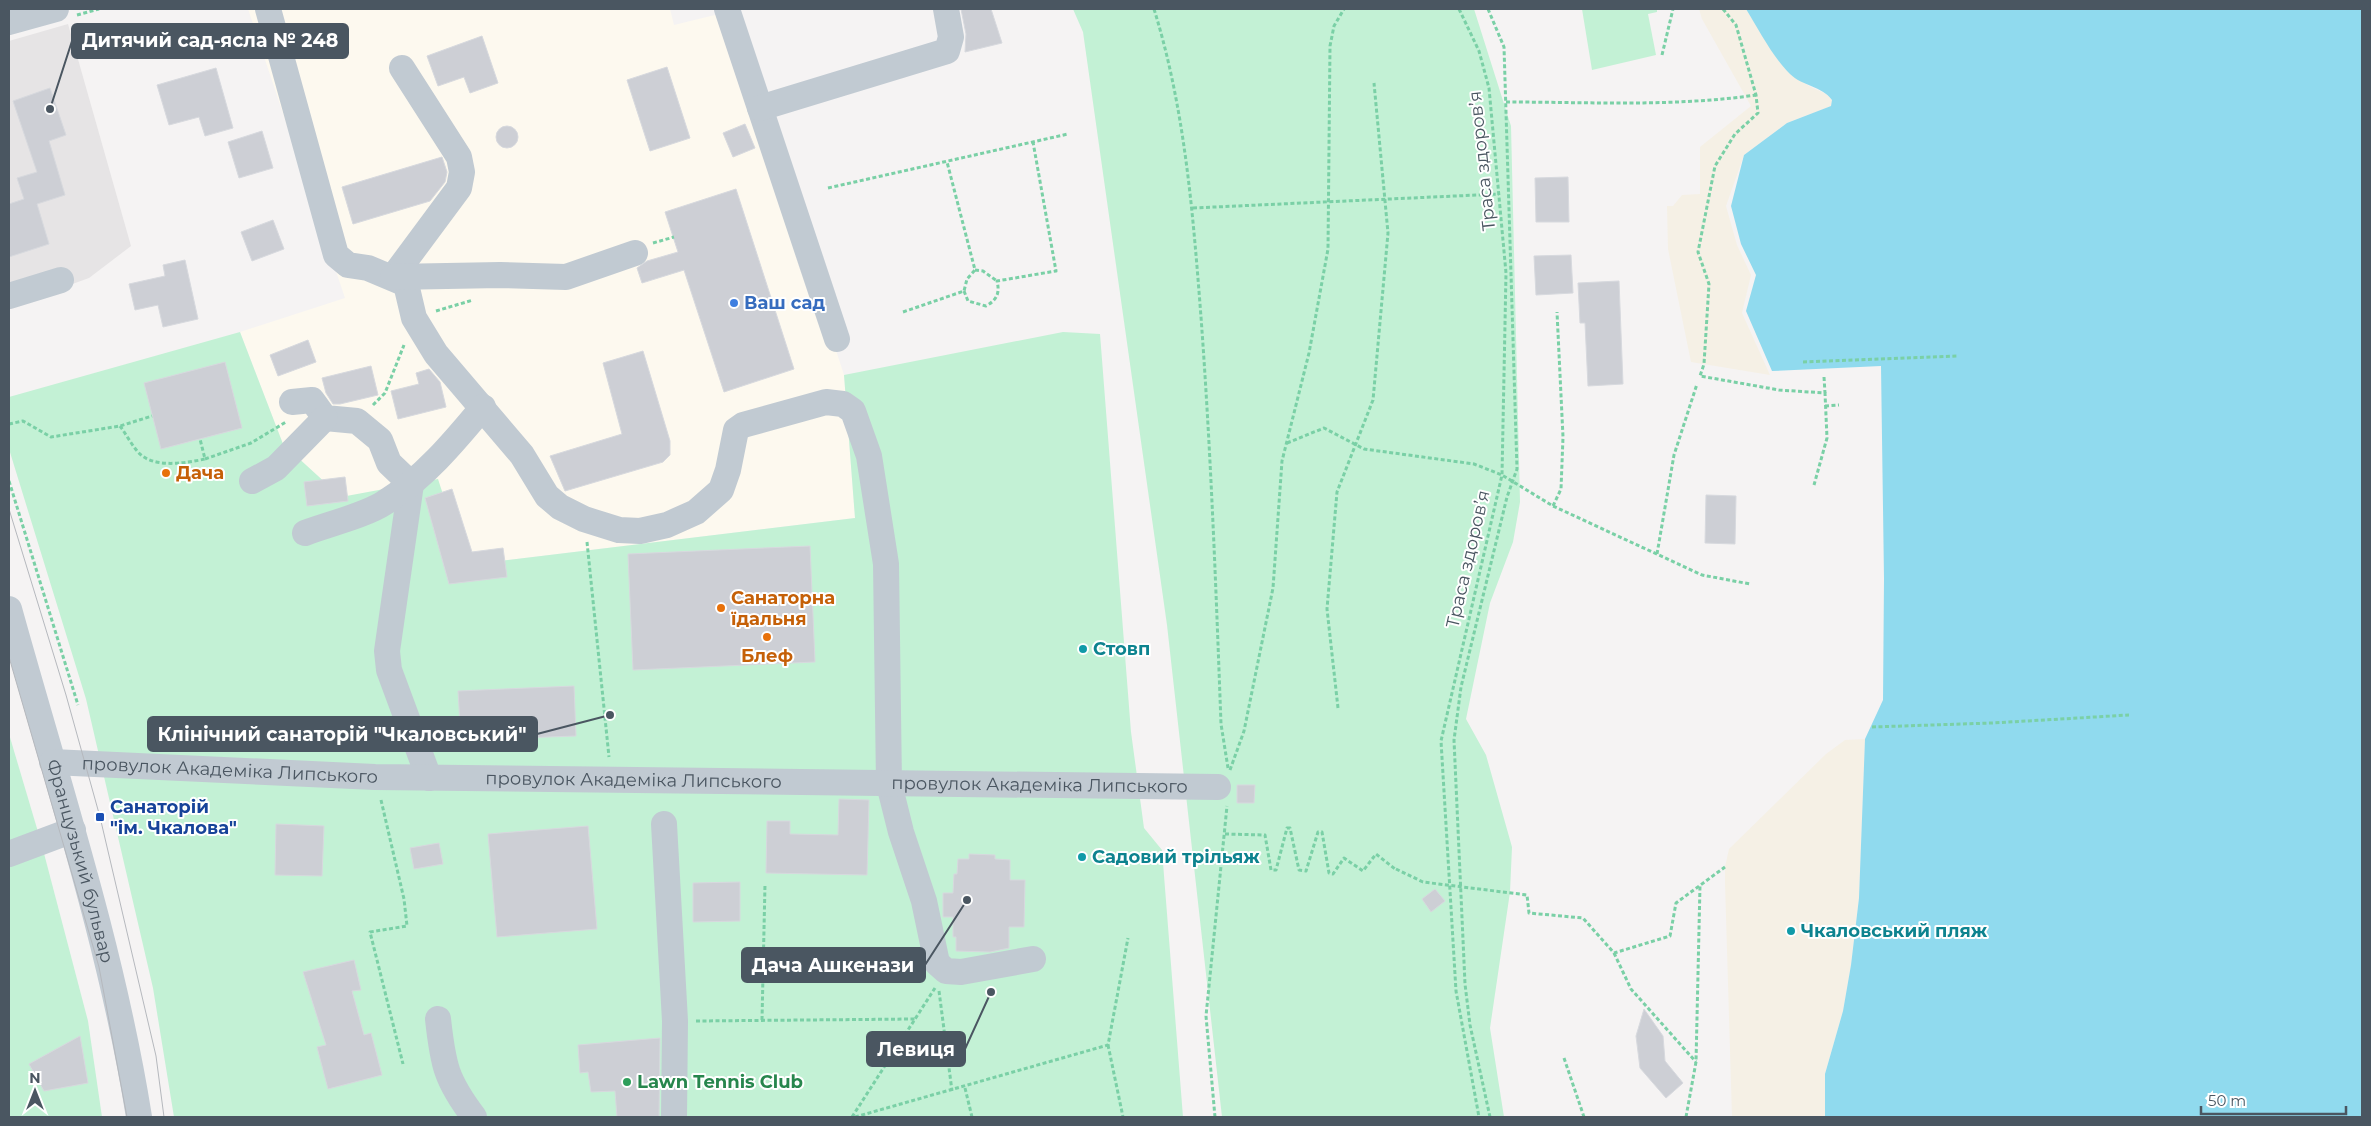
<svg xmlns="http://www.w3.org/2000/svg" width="2371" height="1126" font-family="Montserrat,sans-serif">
<rect width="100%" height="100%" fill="#f5f3f3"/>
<path fill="#fdf9ef" d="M 248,9 L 670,9 L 674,25 L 727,12 L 844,375 L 855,518 L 466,565 L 341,497 L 283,444 L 240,332 L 345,298 Z"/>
<path fill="#e6e4e5" d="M 68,24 L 131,246 L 89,278 L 9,307 L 9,41 Z"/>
<g fill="#c3f1d5">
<path d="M 1073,9 L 1474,9 L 1511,126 L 1520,502 L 1513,542 L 1490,603 L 1466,719 L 1486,755 L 1512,847 L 1510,892 L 1490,1028 L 1504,1117 L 1222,1117 L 1167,625 L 1083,32 Z"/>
<path d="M 1582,9 L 1657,9 L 1657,12 L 1648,14 L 1656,55 L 1592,70 Z"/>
<path d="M 240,332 L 283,444 L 341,497 L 438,479 L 466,565 L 855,518 L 844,375 L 1063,332 L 1100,334 L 1131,732 L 1144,828 L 1162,850 L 1183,1117 L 174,1117 L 153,988 L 86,699 L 9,449 L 9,397 Z"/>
<path d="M 9,734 L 41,842 L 88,1021 L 102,1117 L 9,1117 Z"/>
</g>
<g fill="#f5f0e5">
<path d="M 1699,9 L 1746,9 C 1764,37 1781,62 1806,84 C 1815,91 1825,90 1832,100 L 1831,106 L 1787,123 L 1744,155 L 1726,206 L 1737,245 L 1751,275 L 1742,313 L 1770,375 L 1691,362 L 1668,249 L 1667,206 L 1673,206 L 1682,195 L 1700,194 L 1700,147 L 1751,106 L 1702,19 Z"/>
<path d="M 1865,739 L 1859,898 L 1851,965 L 1843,1011 L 1825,1074 L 1825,1117 L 1732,1117 L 1725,883 L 1725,867 L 1729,849 L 1826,754 L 1845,740 Z"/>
</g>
<path fill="#90daee" d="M 1746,9 L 2362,9 L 2362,1117 L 1825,1117 L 1825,1074 L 1843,1011 L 1851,965 L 1859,898 L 1865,739 L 1883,700 L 1884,579 L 1881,366 L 1772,371 L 1746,311 L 1756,275 L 1741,244 L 1731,206 L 1744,155 L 1787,123 L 1831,106 L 1832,100 C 1822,86 1802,86 1790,74 C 1772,56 1759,30 1746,9 Z"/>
<g fill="#cdcfd5" stroke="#d7d9de">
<path d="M 961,9 L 991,9 L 1002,43 L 965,52 L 966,34 Z"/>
<path d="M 482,36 L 498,83 L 470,93 L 464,77 L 438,86 L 427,56 Z"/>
<path d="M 667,67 L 690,138 L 650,151 L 627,80 Z"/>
<path d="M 216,68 L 233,128 L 205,136 L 199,117 L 169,125 L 157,85 Z"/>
<path d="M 50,88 L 66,135 L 49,141 L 65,195 L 37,204 L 49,244 L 9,257 L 9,204 L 24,199 L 17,178 L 37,172 L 13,101 Z"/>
<path d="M 745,124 L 755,148 L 733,157 L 723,133 Z"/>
<circle cx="507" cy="137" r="11"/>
<path d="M 262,131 L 273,168 L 239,178 L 228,142 Z"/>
<path d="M 442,157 L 447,172 L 445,182 L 430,201 L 353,224 L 342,187 Z"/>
<path d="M 1568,177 L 1569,222 L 1536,222 L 1535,178 Z"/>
<path d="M 736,189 L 794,369 L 724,392 L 684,270 L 642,283 L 637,268 L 647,261 L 678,252 L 665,212 Z"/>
<path d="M 273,220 L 284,249 L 252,261 L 241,232 Z"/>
<path d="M 1571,255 L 1573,293 L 1536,295 L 1534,256 Z"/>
<path d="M 185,260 L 198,319 L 163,327 L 158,305 L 135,310 L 129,284 L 165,276 L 163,265 Z"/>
<path d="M 1619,281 L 1623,384 L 1588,386 L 1585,323 L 1580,323 L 1578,283 Z"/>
<path d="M 308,340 L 316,362 L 278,376 L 270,355 Z"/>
<path d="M 643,351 L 670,441 L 670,455 L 663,462 L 565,491 L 550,456 L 622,434 L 603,363 Z"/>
<path d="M 225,362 L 242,428 L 161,449 L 144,383 Z"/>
<path d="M 371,366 L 378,395 L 340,404 L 333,404 L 326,393 L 322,378 Z"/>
<path d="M 429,369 L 440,382 L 446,407 L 398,419 L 391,391 L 419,384 L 416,373 Z"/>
<path d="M 345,477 L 348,501 L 307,506 L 304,482 Z"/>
<path d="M 452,489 L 472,552 L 503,548 L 507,577 L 449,584 L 425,498 Z"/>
<path d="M 1706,495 L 1736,496 L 1735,544 L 1705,543 Z"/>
<path d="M 810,546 L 815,662 L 633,670 L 628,554 Z"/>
<path d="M 574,686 L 576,736 L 461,740 L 458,691 Z"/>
<path d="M 1237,785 L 1255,785 L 1254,803 L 1237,803 Z"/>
<path d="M 839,799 L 869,800 L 867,875 L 766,873 L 767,821 L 790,821 L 790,834 L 838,835 Z"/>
<path d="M 276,824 L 324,826 L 322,876 L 275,875 Z"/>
<path d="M 588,826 L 597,929 L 497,937 L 488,834 Z"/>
<path d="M 439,843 L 443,864 L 414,869 L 410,848 Z"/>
<path d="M 969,854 L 995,855 L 995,859 L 1010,860 L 1010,880 L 1025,880 L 1024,927 L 1009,927 L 1009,948 L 990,952 L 956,951 L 956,937 L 953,937 L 953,917 L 943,917 L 943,893 L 953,893 L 954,874 L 957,874 L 958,859 L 969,859 Z"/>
<path d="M 740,882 L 740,921 L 693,922 L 693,883 Z"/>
<path d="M 1435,889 L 1445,901 L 1431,912 L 1422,899 Z"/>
<path d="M 354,960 L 361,990 L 352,991 L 364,1035 L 371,1033 L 382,1075 L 328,1089 L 317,1047 L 326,1045 L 303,972 Z"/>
<path d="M 1644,1009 L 1663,1036 L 1665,1061 L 1683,1083 L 1666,1098 L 1640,1068 L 1636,1036 Z"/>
<path d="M 80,1036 L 88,1083 L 44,1091 L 29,1064 Z"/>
<path d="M 660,1038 L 659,1117 L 617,1117 L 615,1091 L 591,1092 L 588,1072 L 580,1073 L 578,1045 Z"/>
</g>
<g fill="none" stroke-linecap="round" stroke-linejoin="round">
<g stroke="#7ad0a6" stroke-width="3" stroke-dasharray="4 2.5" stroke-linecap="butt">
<path d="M 1154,9 C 1185,109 1193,214 1201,317 C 1211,453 1216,589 1221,724 L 1228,768"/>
<path d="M 1459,9 L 1479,51 L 1489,88 L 1506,273 L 1502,475 L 1441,741 L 1456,991 L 1479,1117"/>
<path d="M 1488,9 L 1504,47 L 1517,469 L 1507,497 L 1461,687 L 1454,740 L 1465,984 L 1470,1025 L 1490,1117"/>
<path d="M 1723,9 L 1736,25 L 1756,95 L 1758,113 L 1735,134 L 1715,166 L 1698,252 L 1709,284 L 1704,364 L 1700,376 L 1779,390 L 1825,393 L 1827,438 L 1814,485"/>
<path d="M 77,15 L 99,9"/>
<path d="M 1662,55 L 1673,9"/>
<path d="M 1506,102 C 1588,102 1674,107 1756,95"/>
<path d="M 828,188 L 1068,134"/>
<path d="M 1193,208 L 1499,194"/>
<path d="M 653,243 L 674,237"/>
<path d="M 975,270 L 983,271 L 997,281"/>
<path d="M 964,291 L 968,301 L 986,306 C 997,300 1000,293 997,281 L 1056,271 L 1033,142"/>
<path d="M 436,311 L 473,300"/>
<path d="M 903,312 L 964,291 L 967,279 L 975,270 L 947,162"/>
<path d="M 1803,362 L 1957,356"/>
<path d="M 1824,377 L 1825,393"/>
<path d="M 373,405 L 385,393 L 404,345"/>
<path d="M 1825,406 L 1839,405"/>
<path d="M 9,424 L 23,421 L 51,437 L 120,426 L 152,416"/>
<path d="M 120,426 C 126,434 131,444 138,452 C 153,469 186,463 205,459 L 200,439"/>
<path d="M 1287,443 L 1324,428 L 1364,449 L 1474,464 L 1502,475 L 1553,506 L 1702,575 L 1750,584"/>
<path d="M 205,459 L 251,443 L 286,422"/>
<path d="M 9,481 L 78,705"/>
<path d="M 1553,506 L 1561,489 L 1563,437 L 1557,312"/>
<path d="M 587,542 L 609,757"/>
<path d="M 1657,554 L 1674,455 L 1697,384"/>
<path d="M 1338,708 L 1327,609 L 1337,492 L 1373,400 L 1388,233 L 1374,83"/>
<path d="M 1872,727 L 1992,723 L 2129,715"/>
<path d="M 1230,770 L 1244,731 L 1273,588 L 1282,461 L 1309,353 L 1328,249 L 1330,46 L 1334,26 L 1344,9"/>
<path d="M 381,800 L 404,899 L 407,926 L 370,932 L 403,1064"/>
<path d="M 1225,834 L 1265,835 L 1271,870 L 1276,870 L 1287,828 L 1290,828 L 1299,870 L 1306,871 L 1318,832 L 1322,832 L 1329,873 L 1333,874 L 1344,858 L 1363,871 L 1376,854 L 1395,869"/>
<path d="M 1396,869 L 1423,882 L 1527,895 L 1529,913 L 1583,918 L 1614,953 L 1670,936 L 1676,903 L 1725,867"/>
<path d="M 1614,953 L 1631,989 L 1696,1062"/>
<path d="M 939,991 L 952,1091"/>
<path d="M 762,1020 L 765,884"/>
<path d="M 696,1021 L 915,1019"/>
<path d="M 1108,1045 L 1123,1117"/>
<path d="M 1564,1058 L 1584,1117"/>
<path d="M 965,1088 L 972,1117"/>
<path d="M 852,1117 L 935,988"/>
<path d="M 855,1117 L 1108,1045 L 1128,938"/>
<path d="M 1215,1117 L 1206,1016 L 1227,806"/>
<path d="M 1686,1117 L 1696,1062 L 1700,885"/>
</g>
<g stroke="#c1cad2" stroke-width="26">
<path d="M 268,9 L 336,255 L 348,265 L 368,268 L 406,284 L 414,318 L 436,354 L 522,455 L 547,496 L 560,507 L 584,519 L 619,530 L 640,531 L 667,525 L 696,512 L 721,490 L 728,470 L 736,430 L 743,425 L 826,402 L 843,404 L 853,411 L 869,456 L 886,564 L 889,784 L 901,832 L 924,901 L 937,963 L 946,971 L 961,972 L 1033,959"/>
<path d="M 727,9 L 837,339"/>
<path d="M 9,22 L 56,9"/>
<path d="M 760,108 L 947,51 L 951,37 L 946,9"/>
<path d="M 393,277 L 459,188 L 462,172 L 459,157 L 402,68"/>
<path d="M 393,277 L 500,275 L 566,277 L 635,253"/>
<path d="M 9,296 L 61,280"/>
<path d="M 292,402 L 312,400 L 325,418 L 357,421 L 380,440 L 389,463 L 411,484 L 387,651 L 389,670 L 429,778"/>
<path d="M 252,481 L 276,468 L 325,418"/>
<path d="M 305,533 C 326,525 366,515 384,503 C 423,479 454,442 483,407"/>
<path id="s1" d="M 9,609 C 55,775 112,947 139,1117"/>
<path id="s2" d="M 52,762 L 375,777 L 1218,787"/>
<path d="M 664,824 L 675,1021 L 674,1117"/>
<path d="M 9,854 L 73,830"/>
<path d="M 438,1019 C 443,1065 446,1080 474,1117"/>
</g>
<g stroke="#b5b8bd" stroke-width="1">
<path d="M 9,509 L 66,695 L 100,817 L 156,1056 L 164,1117"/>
<path d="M 9,657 L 99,967 L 127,1117"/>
</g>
</g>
<circle fill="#3f7fe0" stroke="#fff" stroke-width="2" cx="734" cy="303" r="5"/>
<g fill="#e8710a" stroke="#fff" stroke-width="2">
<circle cx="166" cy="473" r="5"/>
<circle cx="721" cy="608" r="5"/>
<circle cx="767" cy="637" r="5"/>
</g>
<g fill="#0f9aa8" stroke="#fff" stroke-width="2">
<circle cx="1083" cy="649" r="5"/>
<circle cx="1082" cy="857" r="5"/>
<circle cx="1791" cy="931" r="5"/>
</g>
<rect fill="#1a4fb4" stroke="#fff" stroke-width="2" x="95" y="812" width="10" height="10" rx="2.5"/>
<circle fill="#2e9e5b" stroke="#fff" stroke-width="2" cx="627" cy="1082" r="5"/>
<g text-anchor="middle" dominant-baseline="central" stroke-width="4" stroke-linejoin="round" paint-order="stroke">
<g font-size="18" fill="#4a5661" stroke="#fff">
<text transform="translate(1482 161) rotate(-96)">Траса здоров’я</text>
<text transform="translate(1468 559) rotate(-77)">Траса здоров’я</text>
<text stroke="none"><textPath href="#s2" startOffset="178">провулок Академіка Липського</textPath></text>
<text stroke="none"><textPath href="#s2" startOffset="582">провулок Академіка Липського</textPath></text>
<text stroke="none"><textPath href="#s2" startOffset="988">провулок Академіка Липського</textPath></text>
<text stroke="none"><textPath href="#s1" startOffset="262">Французький бульвар</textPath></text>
</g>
<g font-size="18" font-weight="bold" fill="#366cbe" stroke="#fff" text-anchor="start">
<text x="744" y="303">Ваш сад</text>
</g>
<g font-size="18" font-weight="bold" fill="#c56008" stroke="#fff" text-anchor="start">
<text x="176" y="473">Дача</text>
<text x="731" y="598">Санаторна<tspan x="731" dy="21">їдальня</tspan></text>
<text x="767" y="656" text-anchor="middle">Блеф</text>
</g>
<g font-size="18" font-weight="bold" fill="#0d838f" stroke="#fff" text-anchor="start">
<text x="1093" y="649">Стовп</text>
<text x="1092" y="857">Садовий трільяж</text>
<text x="1801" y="931">Чкаловський пляж</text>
</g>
<g font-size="18" font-weight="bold" fill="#164399" stroke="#fff" text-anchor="start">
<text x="110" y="807">Санаторій<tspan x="110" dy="21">"ім. Чкалова"</tspan></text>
</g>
<g font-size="18" font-weight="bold" fill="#27864d" stroke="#fff" text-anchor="start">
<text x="637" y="1082">Lawn Tennis Club</text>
</g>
</g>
<path fill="none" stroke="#4a5661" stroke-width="2" d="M50 109L72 41M610 715L537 734M967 900L925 965M991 992L965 1049"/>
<g fill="#4a5661" stroke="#fff" stroke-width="2">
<circle cx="50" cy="109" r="5"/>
<circle cx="610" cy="715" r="5"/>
<circle cx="967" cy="900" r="5"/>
<circle cx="991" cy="992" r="5"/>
</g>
<g fill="#4a5661" stroke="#4a5661" stroke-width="2">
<rect x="72" y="24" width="276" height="34" rx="5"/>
<rect x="148" y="717" width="389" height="34" rx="5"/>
<rect x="742" y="948" width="183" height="34" rx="5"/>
<rect x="867" y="1032" width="98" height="34" rx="5"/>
</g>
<g font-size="19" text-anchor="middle" font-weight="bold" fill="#fff">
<text x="210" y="47">Дитячий сад-ясла № 248</text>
<text x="342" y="741">Клінічний санаторій "Чкаловський"</text>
<text x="833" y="972">Дача Ашкенази</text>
<text x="916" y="1056">Левиця</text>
</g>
<rect width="2371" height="1126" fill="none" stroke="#4a5661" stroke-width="20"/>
<g transform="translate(35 1091)" stroke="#ffffff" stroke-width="4" paint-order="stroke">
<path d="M0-4L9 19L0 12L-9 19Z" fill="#4a5661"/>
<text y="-8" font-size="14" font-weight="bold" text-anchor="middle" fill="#4a5661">N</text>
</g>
<path d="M2201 1106v8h145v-8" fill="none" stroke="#4a5661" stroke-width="2.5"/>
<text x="2208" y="1106" font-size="15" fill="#4a5661" stroke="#ffffff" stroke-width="4" paint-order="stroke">50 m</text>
</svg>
